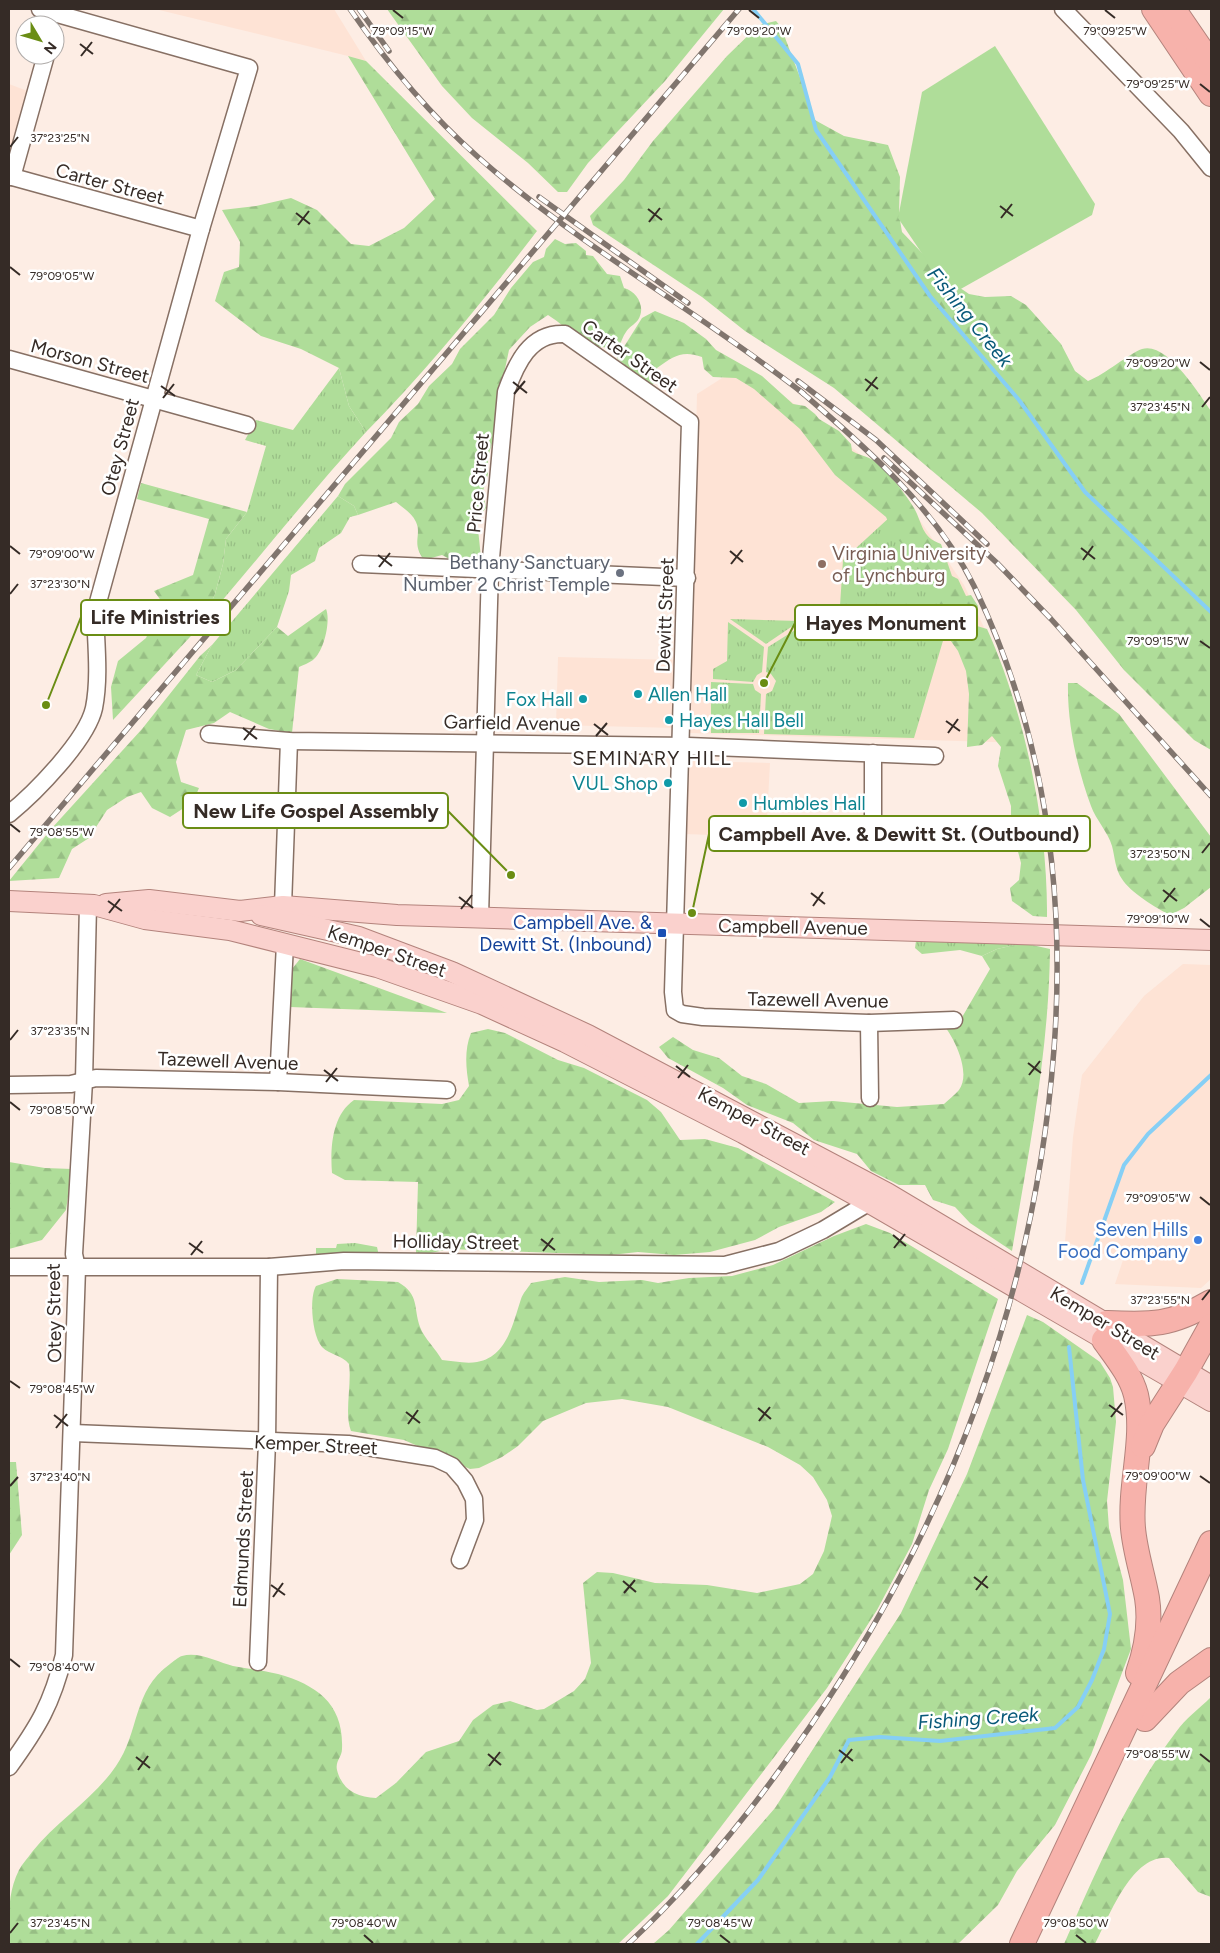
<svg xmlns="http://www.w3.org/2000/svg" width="1220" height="1953" font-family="Figtree,sans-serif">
<defs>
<pattern id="grass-tufts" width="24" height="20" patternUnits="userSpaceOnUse" patternTransform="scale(1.25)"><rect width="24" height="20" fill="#afdd99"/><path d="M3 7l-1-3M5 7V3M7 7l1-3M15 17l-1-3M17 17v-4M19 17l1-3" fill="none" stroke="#97be84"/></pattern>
<pattern id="forest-firs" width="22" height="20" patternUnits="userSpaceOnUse" patternTransform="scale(1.25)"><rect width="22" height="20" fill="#afdd99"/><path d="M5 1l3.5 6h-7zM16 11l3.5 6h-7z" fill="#97be84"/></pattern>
</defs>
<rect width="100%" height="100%" fill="#fdede4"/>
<g fill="#fee3d5">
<path d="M 155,9 L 334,9 L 366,61 L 348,56 Z"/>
<path d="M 9,84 L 30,92 L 12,159 L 9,158 Z"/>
<path d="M 741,366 L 824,425 L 862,456 L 904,497 L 964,585 L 989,638 L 1024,743 L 689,733 L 697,394 Z"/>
<path d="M 558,657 L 678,660 L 676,728 L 556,725 Z"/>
<path d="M 688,761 L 770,763 L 766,837 L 685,834 Z"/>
<path d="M 1183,964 L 1211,965 L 1211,1279 L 1201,1288 L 1115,1284 L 1123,1260 L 1065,1242 L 1073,1137 L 1082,1075 L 1144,996 Z"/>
</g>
<g fill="url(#grass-tufts)">
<path d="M 339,368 L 349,406 L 366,432 C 309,494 257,561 202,624 L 215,594 L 223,564 L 226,539 L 247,512 L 266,446 L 245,440 L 256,420 L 293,430 Z"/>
<path d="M 338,496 L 354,506 L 358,515 L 350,517 L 341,533 L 319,548 L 315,561 L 291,575 L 289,591 L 277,627 L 236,670 L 212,682 L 196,675 L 212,645 Z"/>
<path d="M 891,516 L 951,614 L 914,738 L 764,734 L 766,694 L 772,691 L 776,681 L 771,674 L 766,672 L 768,647 L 803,625 L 826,627 L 827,621 L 839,621 L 843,560 Z"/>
<path d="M 730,619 L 800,621 L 766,644 Z"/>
<path d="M 728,622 L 764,647 L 762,672 L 757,675 L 753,682 L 713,679 L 713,669 L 727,661 Z"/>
<path d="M 711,682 L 753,684 L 755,690 L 761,694 L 759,733 L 711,733 Z"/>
<path d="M 916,941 L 1023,943 L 997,949 L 982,956 L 960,950 L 922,954 L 915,948 Z"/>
<path d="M 355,1243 L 377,1247 L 379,1256 L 319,1257 L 316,1254 L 316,1248 L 336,1248 L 337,1244 Z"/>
</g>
<g fill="url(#forest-firs)">
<path d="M 387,9 L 724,9 L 665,81 L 588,163 L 567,192 L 558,192 L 528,163 L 472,118 L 442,86 Z"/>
<path d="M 776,21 L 781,27 L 807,96 L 813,119 L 844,136 L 888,145 L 900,177 L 899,214 L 902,232 L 947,279 L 969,294 L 985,297 L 1011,296 L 1026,305 L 1061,344 L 1075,371 L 1088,381 C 1106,374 1128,354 1142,349 C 1167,341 1199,394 1211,411 L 1211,750 L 1194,740 L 1124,670 L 1076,610 L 982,513 L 834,388 L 745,331 L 702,297 L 593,225 L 590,216 L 624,180 L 653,141 L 727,56 L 759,25 Z"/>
<path d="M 348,56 L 366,61 L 537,231 C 484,300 428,369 366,432 L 349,406 L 339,368 L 301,349 L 261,336 L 215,301 L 224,272 L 239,267 L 240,242 L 222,210 L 256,206 L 291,198 L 317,210 L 351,244 L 369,246 L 404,228 L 435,199 Z"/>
<path d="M 555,239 L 565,244 L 576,243 L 586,251 L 586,255 L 593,256 L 607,274 L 620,276 L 624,288 C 638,292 646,308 638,320 C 634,325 629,327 626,332 C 623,336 621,342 619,347 C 581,351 575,332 548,315 L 530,327 L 509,350 L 495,416 L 493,440 L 488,457 L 488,474 L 483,491 L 486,508 L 477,519 L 481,558 L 463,566 L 442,555 L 424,560 C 411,543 422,535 416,522 C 412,513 403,508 396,502 L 358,515 L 354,506 L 338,496 L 345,484 L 391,438 L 399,422 L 418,404 L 429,386 L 452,364 L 460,349 L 494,315 L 511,288 L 533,262 L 544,257 L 546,249 Z"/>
<path d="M 655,311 L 684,323 L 706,339 L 716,350 L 762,376 L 793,404 L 805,406 L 815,414 L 819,419 L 839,431 L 851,444 L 852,451 C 858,455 867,456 873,460 C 888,471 905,493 914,508 C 923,524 921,537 941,544 L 952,576 L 958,579 L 966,596 L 971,595 L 978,606 L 977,626 L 987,629 C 1025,713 1048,825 1047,917 L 1033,916 L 1012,901 L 1010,888 L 1019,880 L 1021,863 L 1011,825 L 1011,806 L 998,766 L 1001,747 L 992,736 L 982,745 L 967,747 L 969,694 L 966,671 L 958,651 L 943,630 L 933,586 L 922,576 L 914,555 L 895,537 L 886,517 L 835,475 L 800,429 L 754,389 L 736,378 L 713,377 L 704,369 L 702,357 C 682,350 674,356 657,368 L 657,381 L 649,387 L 617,358 L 642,318 Z"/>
<path d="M 141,483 L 247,512 L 226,539 L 223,564 L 215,594 L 202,624 L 113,720 L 111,687 L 118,661 L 146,638 L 162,602 L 154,591 L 193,575 L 209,519 L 137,499 Z"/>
<path d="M 326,609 C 331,620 324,652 313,660 C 309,663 303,665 299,667 L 292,733 L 269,729 L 230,712 L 214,723 L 186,730 L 176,762 L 181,782 L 199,788 L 193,802 L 170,817 L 152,808 L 141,792 L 127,797 L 107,810 L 89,838 L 72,849 L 59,878 L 9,881 L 52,828 L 142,729 L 200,656 L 212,645 L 196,675 L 212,682 L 236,670 L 277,627 L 288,636 Z"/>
<path d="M 1068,683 L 1077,683 L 1119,714 L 1211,837 L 1211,887 L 1184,908 L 1170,915 C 1156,908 1130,892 1122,879 C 1115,869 1115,857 1112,846 C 1108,832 1096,820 1091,806 C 1077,768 1067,723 1068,683 Z"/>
<path d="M 1023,943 L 1050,949 C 1049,1051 1029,1150 1012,1251 L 970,1223 L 955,1207 L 933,1200 L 925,1185 L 899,1185 L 871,1171 L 857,1154 L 814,1140 L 793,1123 L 747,1105 L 723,1088 L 668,1058 L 659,1047 L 673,1037 L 693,1050 L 719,1058 L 742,1076 L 766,1084 L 799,1103 L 833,1101 L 897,1107 L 944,1104 C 949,1099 955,1095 959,1090 C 971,1074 956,1041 945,1027 L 961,1019 L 990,969 L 982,956 L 997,949 Z"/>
<path d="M 300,959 L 447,1013 L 290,1007 L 292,969 Z"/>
<path d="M 488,1029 L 505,1033 L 558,1060 L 584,1068 L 647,1100 L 661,1112 L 680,1140 L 705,1139 L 738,1148 L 835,1202 L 821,1212 L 779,1227 L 755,1240 L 710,1252 L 674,1255 L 638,1252 L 611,1255 L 449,1249 L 422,1255 L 413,1254 L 416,1253 L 418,1182 L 345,1180 L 332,1173 C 330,1148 332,1115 354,1100 L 442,1104 L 459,1100 L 469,1086 C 466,1069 464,1050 471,1033 Z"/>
<path d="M 9,1162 L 45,1168 L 72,1169 L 66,1210 L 42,1240 L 9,1249 Z"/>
<path d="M 866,1224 L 890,1233 L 998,1299 L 948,1449 L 929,1490 L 912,1544 L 877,1610 L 827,1688 L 668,1896 L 618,1944 L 9,1944 C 9,1918 7,1894 19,1870 C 22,1864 28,1858 32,1852 C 57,1820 93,1800 116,1766 C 140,1732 132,1691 170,1664 C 173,1662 178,1657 182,1656 C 198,1651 218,1662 233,1666 C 248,1669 263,1670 278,1674 C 317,1685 344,1704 342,1749 C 342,1757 335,1761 337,1770 C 342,1790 357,1797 376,1798 L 396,1783 L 426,1752 L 459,1741 L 473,1720 L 493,1705 L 510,1701 L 537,1710 L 544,1709 L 574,1691 L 585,1679 L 591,1663 L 583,1583 L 597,1572 L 613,1573 L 655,1583 L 707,1585 L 757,1593 L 800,1584 L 813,1574 L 824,1551 L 832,1516 L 827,1500 L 813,1477 L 800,1465 L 768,1447 L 668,1407 L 622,1399 L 586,1403 L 543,1421 L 518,1446 L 502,1457 L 479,1468 L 470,1469 L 404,1440 L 351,1431 C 344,1414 352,1384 349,1364 C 342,1355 330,1355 322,1347 C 312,1336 309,1298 316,1286 L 337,1279 L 398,1282 C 420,1295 413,1307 420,1327 C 424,1338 436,1349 442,1360 C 453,1361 466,1364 477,1362 C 507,1357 513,1323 521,1299 C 523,1293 528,1288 531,1283 L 565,1277 L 599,1282 L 642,1280 L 658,1283 L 689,1278 L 732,1276 L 773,1265 L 834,1236 Z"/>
<path d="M 1027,1315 L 1043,1322 L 1093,1357 L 1100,1362 L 1110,1378 L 1113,1387 L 1116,1422 L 1107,1501 L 1109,1528 L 1123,1580 L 1131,1649 L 1091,1755 L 1055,1825 L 1017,1871 L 998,1905 L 958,1944 L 653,1944 L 669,1930 L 775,1808 L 901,1613 L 967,1474 Z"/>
<path d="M 9,1462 L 16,1462 L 22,1535 L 9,1555 Z"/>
<path d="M 1211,1697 L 1211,1897 L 1198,1892 L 1169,1858 C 1132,1853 1109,1917 1095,1944 L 1064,1944 C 1095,1874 1129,1793 1176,1732 C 1185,1719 1200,1708 1211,1697 Z"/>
</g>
<path fill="#afdd99" d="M 995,46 L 1095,204 L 1092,215 L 950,295 L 898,218 L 922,92 Z"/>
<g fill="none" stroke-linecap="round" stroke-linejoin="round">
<g stroke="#86cff5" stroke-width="4">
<path d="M 753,9 L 798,64 L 816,130 L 930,296 L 1019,400 L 1085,492 L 1211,612"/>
<path d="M 1082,1283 L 1124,1165 L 1148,1134 L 1211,1075"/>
<path d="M 697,1944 L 758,1880 L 830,1777 L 849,1740 L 880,1737 L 940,1741 L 1055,1728 L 1078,1707 L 1092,1680 L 1104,1649 L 1110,1614 L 1083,1480 L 1069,1347"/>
</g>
<defs>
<g id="minor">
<path d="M 1063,9 L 1181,131 L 1211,168"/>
<path d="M 9,176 L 201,229"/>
<path d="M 12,177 L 46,55"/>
<path d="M 9,359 L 247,425"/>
<path d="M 361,564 L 687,578"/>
<path d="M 209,734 L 289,741 L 688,746 L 935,756"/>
<path d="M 9,814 C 35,793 87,740 94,708 C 100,678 96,643 95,613 L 201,229 L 249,68 L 40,9"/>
<path d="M 873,841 L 873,753"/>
<path d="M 283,906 L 289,741"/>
<path d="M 480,916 L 490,569 L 506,392 C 516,364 530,332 565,334 L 690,422 L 673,992 L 675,1010 L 682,1014 L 703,1017 L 869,1023 L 954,1020"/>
<path d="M 869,1023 L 870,1098"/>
<path d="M 278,1082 L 285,944"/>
<path d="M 9,1085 L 71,1084 L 96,1078 L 278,1082 L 447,1090"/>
<path d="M 9,1267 L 269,1267 L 344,1261 L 725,1265 L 779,1251 L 823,1230 L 878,1197"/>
<path d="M 73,1433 L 348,1444 L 435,1458 L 452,1466 L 465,1481 L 474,1499 L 475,1520 L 460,1560"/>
<path d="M 258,1662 L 267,1442 L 269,1267"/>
<path d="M 9,1767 C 38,1727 52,1704 64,1655 L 77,1268 L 74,1254 L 84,1081 L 88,905"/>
</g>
<g id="major">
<path d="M 9,901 L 94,905 L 145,919 L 230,930 L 377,967 L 482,1004 L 565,1042 L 743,1133 L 868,1202 L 1211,1401"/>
<path d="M 106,904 L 149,900 L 240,911 L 283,906 L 397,915 L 1211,940"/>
<path d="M 261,915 L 359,937 L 452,972 L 588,1035 L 887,1193 L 1211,1386"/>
</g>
<g id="highway">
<path d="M 1154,9 L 1211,94"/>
<path d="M 1174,10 L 1211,64"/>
<path d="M 1106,1323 C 1152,1325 1170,1326 1211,1302"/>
<path d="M 1104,1340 C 1116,1357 1131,1375 1136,1395 C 1146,1439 1129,1483 1133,1528 C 1135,1552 1143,1575 1147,1598 C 1151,1623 1146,1650 1138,1673"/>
<path d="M 1143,1446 L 1152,1424 L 1186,1371 L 1211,1326"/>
<path d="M 1145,1719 L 1179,1683 L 1211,1660"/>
<path d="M 1022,1944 L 1211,1543"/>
</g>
</defs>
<use href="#minor" stroke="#877064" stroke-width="19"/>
<use href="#major" stroke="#b3837c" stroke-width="22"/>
<use href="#highway" stroke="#b3837c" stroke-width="26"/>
<use href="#minor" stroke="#fff" stroke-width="16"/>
<use href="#major" stroke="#fad1cd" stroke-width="20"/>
<use href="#highway" stroke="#f7b2ab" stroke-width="24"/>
<defs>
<g id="rail">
<path d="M 350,9 C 387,63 428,113 478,157 C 579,246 698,311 804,394"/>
<path d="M 359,9 L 389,51"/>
<path d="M 539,197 L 688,303"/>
<path d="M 798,381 L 876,440 L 987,544"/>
<path d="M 884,458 L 997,563 L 1051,619 L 1211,796"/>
<path d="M 9,868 L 739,9"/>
<path d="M 628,1944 C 697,1880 756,1806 809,1728 C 949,1523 1035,1298 1054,1049 C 1066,888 1045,733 974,586 C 935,507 865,447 799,390"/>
</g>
</defs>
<use href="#rail" stroke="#81756e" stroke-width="5.5"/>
<use href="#rail" stroke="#fff" stroke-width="4" stroke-dasharray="11" stroke-linecap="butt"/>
</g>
<path fill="none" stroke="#352b26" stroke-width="2" d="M 393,10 L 403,18M 749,10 L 759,18M 1105,10 L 1115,18M 80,44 L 93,54M 81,56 L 92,42M 1200,84 L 1210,92M 10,147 L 18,137M 1000,206 L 1013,216M 648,209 L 662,220M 296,213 L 310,224M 1001,218 L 1012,204M 649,222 L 660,208M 298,225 L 309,211M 10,267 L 20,275M 1200,362 L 1210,370M 865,379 L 878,389M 513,382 L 527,393M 161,386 L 175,396M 866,391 L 877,377M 514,394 L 525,381M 163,398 L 174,384M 1202,407 L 1210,397M 10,546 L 20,554M 1081,548 L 1095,559M 730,551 L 743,562M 378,555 L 392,566M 1083,560 L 1093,546M 731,564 L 742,550M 379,567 L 390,553M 10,594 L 18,584M 1200,641 L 1210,648M 946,721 L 960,731M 594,724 L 608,735M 243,728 L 257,739M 948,733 L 958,719M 596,736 L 607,723M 244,740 L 255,726M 10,824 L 20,832M 1202,853 L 1210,843M 1163,890 L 1177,901M 811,893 L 825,904M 459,897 L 473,908M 108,901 L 122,911M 1164,902 L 1175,888M 813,906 L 823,892M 461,909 L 472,895M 109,913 L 120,899M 1200,919 L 1210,927M 10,1040 L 18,1030M 1028,1063 L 1041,1073M 676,1066 L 690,1077M 324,1070 L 338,1081M 1029,1075 L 1040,1061M 678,1078 L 688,1065M 326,1082 L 337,1068M 10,1102 L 20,1110M 1200,1197 L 1210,1205M 893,1235 L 906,1246M 541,1239 L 555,1250M 189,1243 L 203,1253M 894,1248 L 905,1234M 543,1251 L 553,1238M 191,1255 L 202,1241M 1202,1300 L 1210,1290M 10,1381 L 20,1388M 1109,1405 L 1123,1415M 758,1408 L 771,1419M 406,1412 L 420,1423M 54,1415 L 68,1426M 1111,1417 L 1122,1403M 759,1421 L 770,1407M 408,1424 L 418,1410M 56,1428 L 67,1414M 1200,1476 L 1210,1483M 10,1486 L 18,1477M 974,1577 L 988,1588M 623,1581 L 636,1592M 271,1585 L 285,1595M 976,1590 L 987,1576M 624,1593 L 635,1580M 273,1597 L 283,1583M 10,1659 L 20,1667M 839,1750 L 853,1761M 488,1754 L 501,1765M 1200,1754 L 1210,1762M 136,1757 L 150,1768M 841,1763 L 852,1749M 489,1766 L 500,1752M 138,1770 L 148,1756M 10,1933 L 18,1923M 364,1935 L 373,1943M 720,1935 L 730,1943M 1076,1935 L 1086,1943"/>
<circle fill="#8d6e63" stroke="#fff" stroke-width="2" cx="822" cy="564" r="5"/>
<circle fill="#6b7280" stroke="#fff" stroke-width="2" cx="620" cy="573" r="5"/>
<g fill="#0f9aa8" stroke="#fff" stroke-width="2">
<circle cx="638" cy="694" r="5"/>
<circle cx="583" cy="699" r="5"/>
<circle cx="669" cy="720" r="5"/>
<circle cx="668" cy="783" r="5"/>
<circle cx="743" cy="803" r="5"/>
</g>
<rect fill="#1a4fb4" stroke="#fff" stroke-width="2" x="657" y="928" width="10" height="10" rx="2.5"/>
<circle fill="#3f7fe0" stroke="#fff" stroke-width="2" cx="1198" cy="1240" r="5"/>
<g text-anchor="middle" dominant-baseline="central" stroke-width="5" stroke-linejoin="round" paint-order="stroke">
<g font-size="19" fill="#352b26" stroke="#fff">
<text transform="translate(110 184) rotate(15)">Carter Street</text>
<text transform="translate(630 356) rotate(35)">Carter Street</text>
<text transform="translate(90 361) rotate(15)">Morson Street</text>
<text transform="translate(120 447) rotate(-75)">Otey Street</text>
<text transform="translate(478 483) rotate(-85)">Price Street</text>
<text transform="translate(665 615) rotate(-88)">Dewitt Street</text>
<text transform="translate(512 723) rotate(1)">Garfield Avenue</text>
<text transform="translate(793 927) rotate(1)">Campbell Avenue</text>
<text transform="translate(387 951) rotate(19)">Kemper Street</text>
<text transform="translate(818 1000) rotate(1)">Tazewell Avenue</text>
<text transform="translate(228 1061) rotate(2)">Tazewell Avenue</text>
<text transform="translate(754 1121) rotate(28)">Kemper Street</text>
<text transform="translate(456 1242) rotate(1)">Holliday Street</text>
<text transform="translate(54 1313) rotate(-91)">Otey Street</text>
<text transform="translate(1105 1323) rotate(31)">Kemper Street</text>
<text transform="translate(316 1445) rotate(3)">Kemper Street</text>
<text transform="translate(243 1539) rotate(-87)">Edmunds Street</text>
</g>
<g font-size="19" fill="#785e54" stroke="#fff" text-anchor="start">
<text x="832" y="553">Virginia University<tspan x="832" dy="22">of Lynchburg</tspan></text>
</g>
<g font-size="19" fill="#5b616d" stroke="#fff" text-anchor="end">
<text x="610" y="562">Bethany Sanctuary<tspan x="610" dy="22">Number 2 Christ Temple</tspan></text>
</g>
<g font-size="19" fill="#0d838f" stroke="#fff" text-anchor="start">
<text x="648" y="694">Allen Hall</text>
<text x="573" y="699" text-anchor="end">Fox Hall</text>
<text x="679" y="720">Hayes Hall Bell</text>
<text x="658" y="783" text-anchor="end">VUL Shop</text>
<text x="753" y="803">Humbles Hall</text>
</g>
<g font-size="19" fill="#164399" stroke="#fff" text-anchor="end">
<text x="652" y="922">Campbell Ave. &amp;<tspan x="652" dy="22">Dewitt St. (Inbound)</tspan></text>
</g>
<g font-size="19" fill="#366cbe" stroke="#fff" text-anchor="end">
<text x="1188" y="1229">Seven Hills<tspan x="1188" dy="22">Food Company</tspan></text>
</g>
<g font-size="20" font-style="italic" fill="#085979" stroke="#fff">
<text transform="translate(970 317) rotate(51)">Fishing Creek</text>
<text transform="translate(978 1718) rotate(-4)">Fishing Creek</text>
</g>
<g font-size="20" letter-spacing="1" fill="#352b26" stroke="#fff">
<text x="652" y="758">SEMINARY HILL</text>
</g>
</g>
<g font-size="12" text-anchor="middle" fill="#352b26" stroke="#fff" stroke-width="5" stroke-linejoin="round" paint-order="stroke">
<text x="1115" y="35">79°09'25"W</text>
<text x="403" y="35">79°09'15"W</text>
<text x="759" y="35">79°09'20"W</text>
<text x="1158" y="88">79°09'25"W</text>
<text x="60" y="142">37°23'25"N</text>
<text x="62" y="280">79°09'05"W</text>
<text x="1158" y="367">79°09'20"W</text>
<text x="1160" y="411">37°23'45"N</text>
<text x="62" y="558">79°09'00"W</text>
<text x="60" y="588">37°23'30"N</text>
<text x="1158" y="645">79°09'15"W</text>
<text x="62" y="836">79°08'55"W</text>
<text x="1160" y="858">37°23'50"N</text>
<text x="1158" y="923">79°09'10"W</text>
<text x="60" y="1035">37°23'35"N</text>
<text x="62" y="1114">79°08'50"W</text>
<text x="1158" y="1202">79°09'05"W</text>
<text x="1160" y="1304">37°23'55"N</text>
<text x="62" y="1393">79°08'45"W</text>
<text x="1158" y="1480">79°09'00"W</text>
<text x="60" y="1481">37°23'40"N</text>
<text x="62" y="1671">79°08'40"W</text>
<text x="1158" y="1758">79°08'55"W</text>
<text x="364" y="1927">79°08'40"W</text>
<text x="720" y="1927">79°08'45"W</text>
<text x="1076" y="1927">79°08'50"W</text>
<text x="60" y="1927">37°23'45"N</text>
</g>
<path fill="none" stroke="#6a8d14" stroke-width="2" d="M46 705L81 617M764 683L795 623M511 875L448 811M692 913L709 834"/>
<g fill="#6a8d14" stroke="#fff" stroke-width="2">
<circle cx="46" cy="705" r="5"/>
<circle cx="764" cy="683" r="5"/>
<circle cx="511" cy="875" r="5"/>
<circle cx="692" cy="913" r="5"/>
</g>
<g fill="#fff" stroke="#6a8d14" stroke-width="2">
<rect x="81" y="600" width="149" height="35" rx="5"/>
<rect x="795" y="605" width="182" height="35" rx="5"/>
<rect x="183" y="793" width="265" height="35" rx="5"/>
<rect x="709" y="816" width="381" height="35" rx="5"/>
</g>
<g font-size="20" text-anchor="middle" font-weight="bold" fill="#352b26">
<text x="155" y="624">Life Ministries</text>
<text x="886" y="630">Hayes Monument</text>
<text x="316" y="818">New Life Gospel Assembly</text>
<text x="899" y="841">Campbell Ave. &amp; Dewitt St. (Outbound)</text>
</g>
<rect width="1220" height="1953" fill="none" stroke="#352b26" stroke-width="20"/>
<g transform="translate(40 40) rotate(128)"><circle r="24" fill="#ffffff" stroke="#aeaaa8"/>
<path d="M0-4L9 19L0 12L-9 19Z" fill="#6a8d14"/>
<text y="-8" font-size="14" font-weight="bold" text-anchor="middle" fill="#352b26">N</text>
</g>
</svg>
